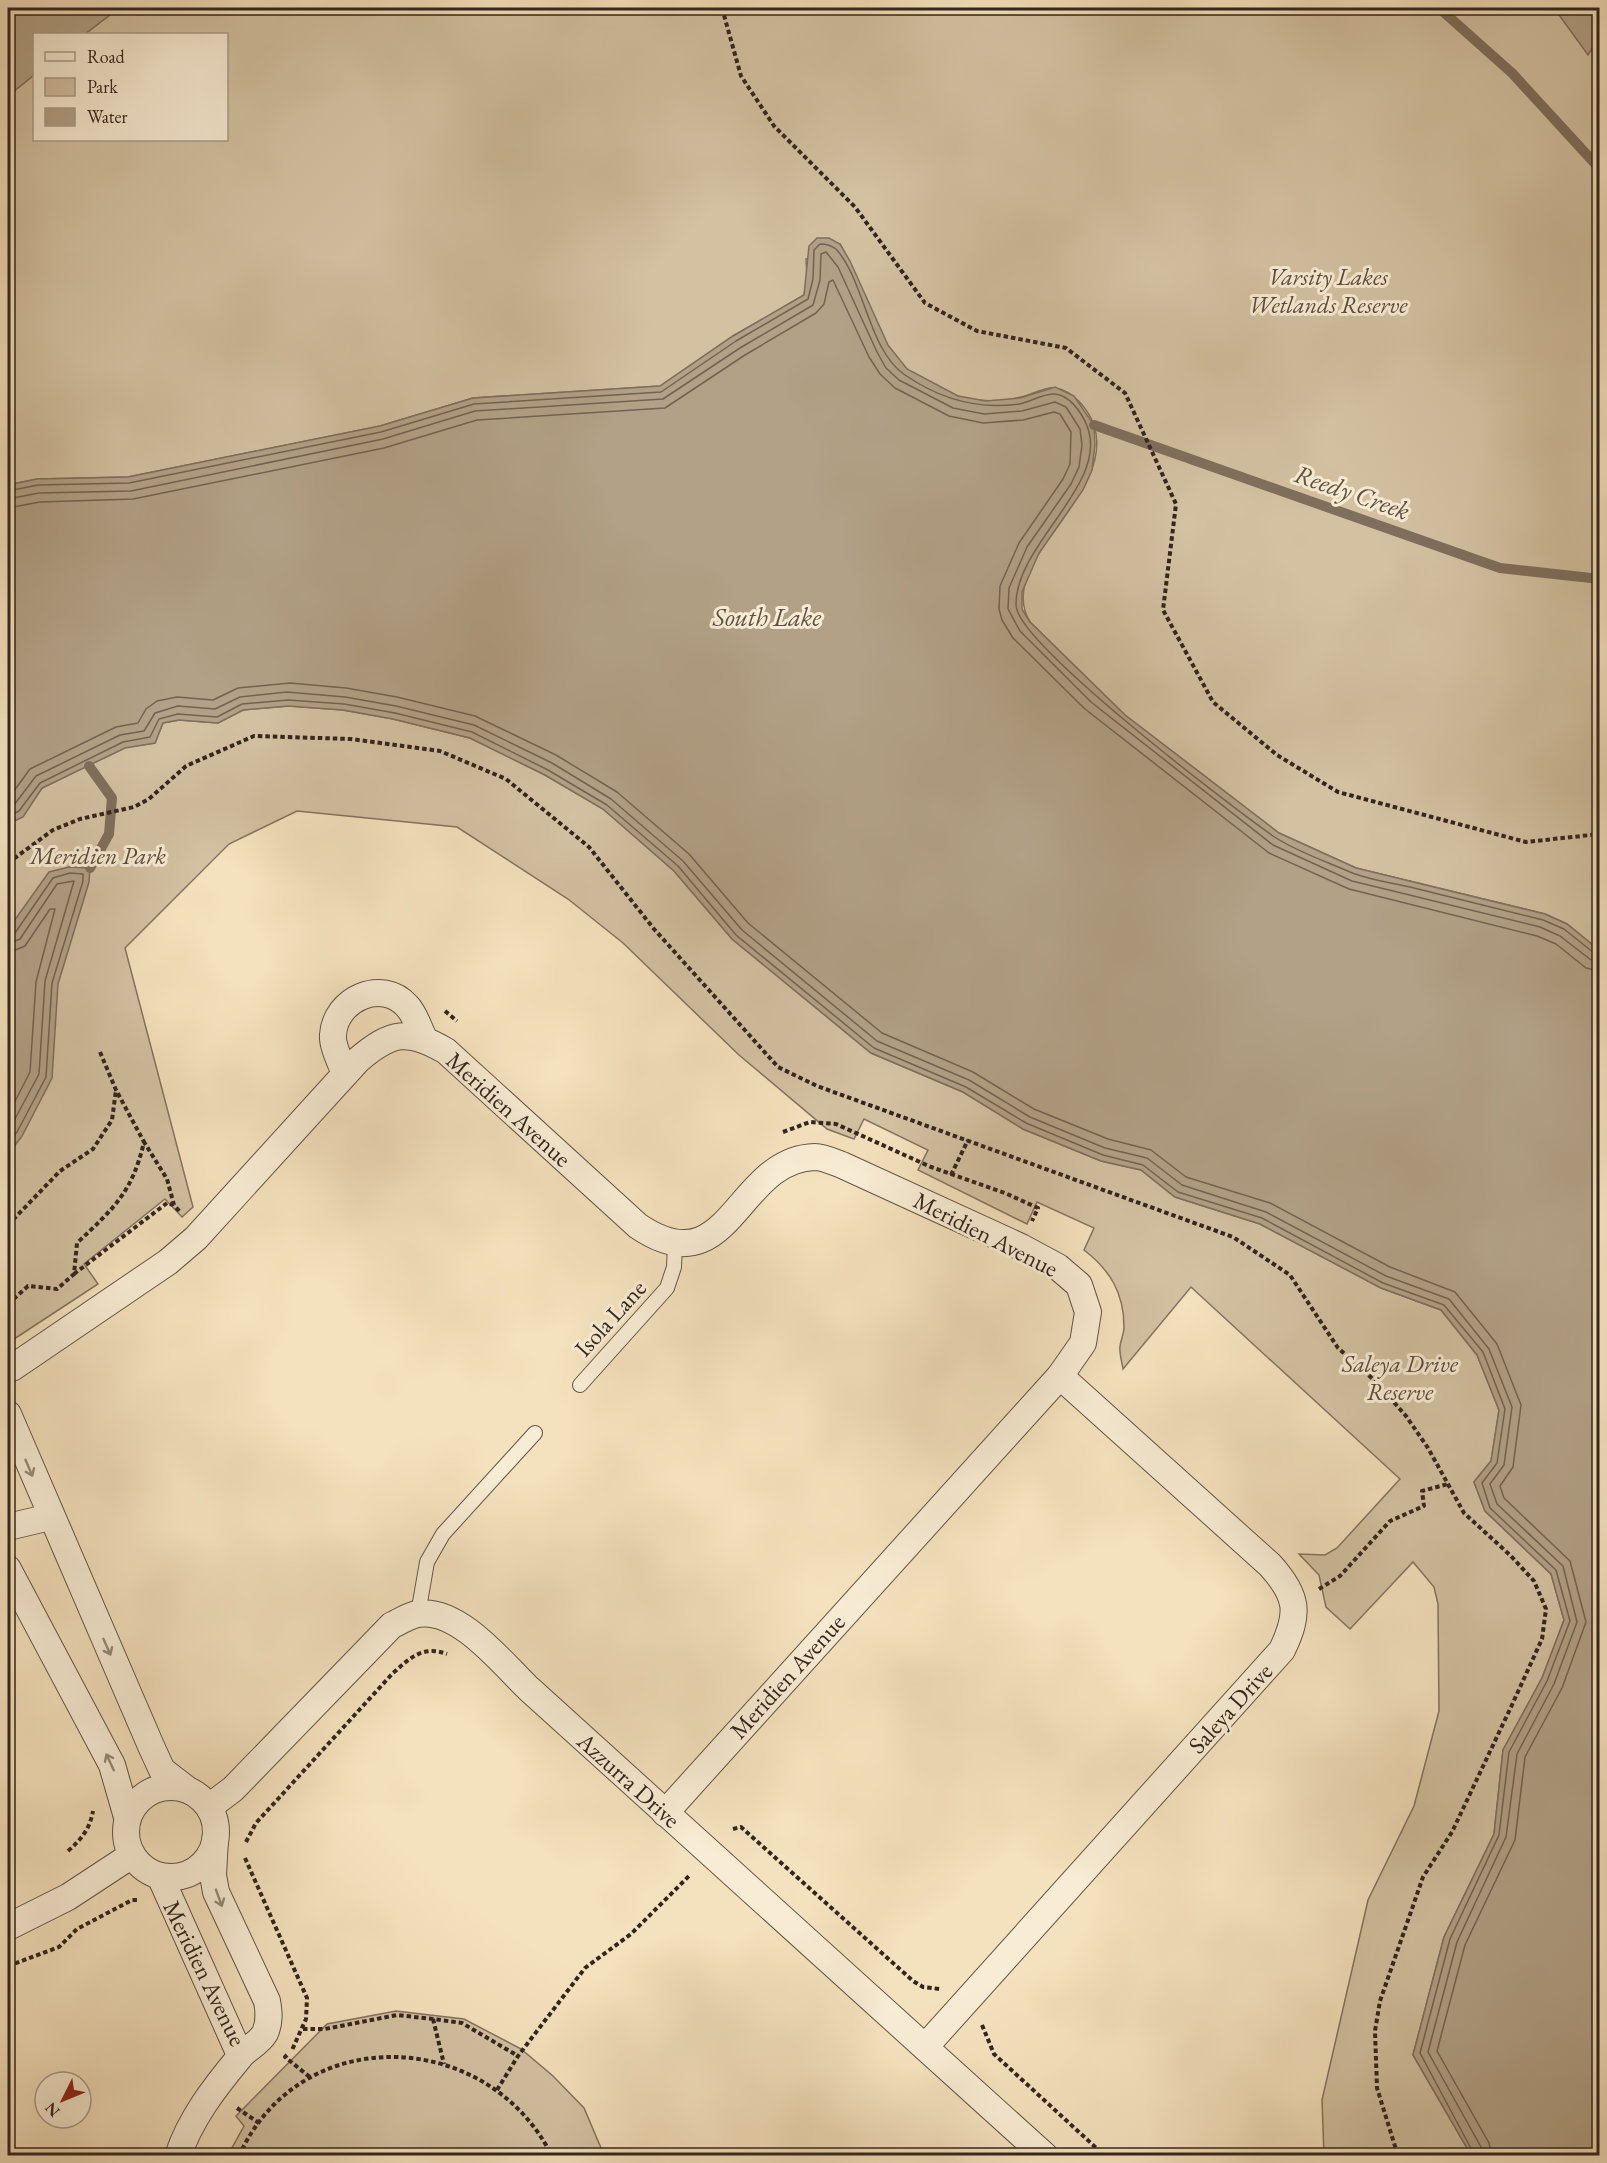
<svg xmlns="http://www.w3.org/2000/svg" width="1607" height="2163" font-family="'EB Garamond',serif">
<rect width="100%" height="100%" fill="#f4e1bd"/>
<filter id="stains"><feTurbulence type="fractalNoise" baseFrequency=".00333" numOctaves="4"/><feColorMatrix values="0 0 0 0 .2 0 0 0 0 .09 0 0 0 0 .02 0 0 0 .5 -.17"/></filter>
<radialGradient id="worn" r=".72"><stop offset=".6" stop-color="#630" stop-opacity="0"/><stop offset="1" stop-color="#630" stop-opacity=".3"/></radialGradient>
<g fill="#d3c1a2" stroke="#827360" stroke-width="1.5">
<path d="M 119,8 L 1599,8 L 1599,950 L 1567,924 L 1545,914 L 1356,868 L 1279,833 L 1125,715 L 1030,622 C 993,561 1117,497 1094,425 C 1088,409 1073,391 1056,388 C 1046,386 1031,395 1021,397 C 1002,402 977,402 958,396 C 938,389 909,375 896,358 C 872,327 861,279 840,244 L 806,259 L 807,278 L 804,295 L 733,336 L 660,386 L 473,398 L 380,426 L 128,477 L 37,479 L 8,485 L 8,96 L 34,75 L 34,140 L 226,140 L 226,34 L 85,34 Z"/>
<path d="M 289,706 L 343,710 L 393,719 L 470,738 L 545,775 L 603,809 L 674,871 L 732,939 L 871,1053 L 963,1092 L 1023,1129 L 1101,1161 L 1141,1170 L 1175,1197 L 1260,1224 L 1381,1288 L 1441,1310 L 1477,1355 L 1499,1410 L 1491,1461 L 1474,1482 L 1485,1511 L 1551,1574 L 1564,1620 L 1542,1678 L 1503,1750 L 1494,1834 L 1444,1937 L 1413,2055 L 1471,2155 L 1324,2155 L 1322,2100 L 1368,1900 L 1414,1806 L 1439,1711 L 1438,1604 L 1434,1587 L 1413,1562 L 1350,1629 L 1326,1607 L 1319,1575 L 1299,1554 L 1325,1555 L 1337,1548 L 1400,1479 L 1191,1287 L 1123,1369 C 1122,1362 1119,1353 1120,1346 C 1121,1339 1124,1334 1124,1327 C 1124,1293 1110,1270 1084,1250 L 1094,1228 L 1037,1202 L 1027,1224 L 918,1170 L 928,1150 L 864,1119 L 854,1139 L 827,1129 L 739,1055 L 623,943 L 568,899 L 457,827 L 297,811 L 229,844 L 125,948 L 193,1207 L 182,1217 L 165,1199 L 84,1264 L 98,1284 L 8,1343 L 8,824 L 23,816 L 42,788 L 126,747 L 155,743 L 163,723 L 179,720 L 218,723 L 243,710 Z"/>
<path d="M 396,2011 L 464,2019 L 521,2049 L 553,2076 L 584,2108 L 604,2155 L 228,2155 L 244,2126 L 236,2116 L 327,2024 Z"/>
</g>
<g fill="#b2a187" stroke="#7f6f5d" stroke-width="1.5">
<path d="M 26,8 L 119,8 L 85,34 L 34,34 L 34,75 L 8,96 L 8,19 Z"/>
<path d="M 1554,8 L 1599,8 L 1599,37 L 1588,55 Z"/>
<path d="M 817,238 L 829,238 L 840,244 L 850,261 L 888,345 L 907,369 L 958,396 L 986,401 L 1020,398 L 1055,387 L 1074,396 L 1094,425 L 1095,445 L 1092,470 L 1083,490 L 1039,553 L 1022,592 L 1022,609 L 1030,622 L 1125,715 L 1279,833 L 1356,868 L 1545,914 L 1567,924 L 1599,950 L 1599,2155 L 1471,2155 L 1413,2055 L 1444,1937 L 1494,1834 L 1503,1750 L 1542,1678 L 1564,1620 L 1551,1574 L 1485,1511 L 1474,1482 L 1491,1461 L 1499,1410 L 1477,1355 L 1441,1310 L 1381,1288 L 1260,1224 L 1175,1197 L 1141,1170 L 1101,1161 L 1023,1129 L 963,1092 L 871,1053 L 732,939 L 674,871 L 603,809 L 545,775 L 470,738 L 393,719 L 343,710 L 288,706 L 243,710 L 218,723 L 179,720 L 163,723 L 155,743 L 125,748 L 42,788 L 23,817 L 8,824 L 8,485 L 37,479 L 128,477 L 380,426 L 473,398 L 660,386 L 733,336 L 804,295 L 809,246 Z"/>
<path d="M 69,867 L 90,868 L 89,882 L 58,984 L 52,1078 L 22,1136 L 8,1154 L 8,937 L 14,921 L 49,872 Z"/>
</g>
<g fill="none" stroke-linecap="round" stroke-linejoin="round">
<g stroke="#726352" stroke-width="1.5">
<path d="M 8,491 L 38,485 L 129,483 L 381,432 L 474,404 L 661,392 L 736,341 L 808,299 L 813,279 L 814,250 L 820,244 C 826,244 831,245 836,249 C 865,281 868,350 905,375 C 940,399 977,410 1019,404 C 1030,402 1042,394 1054,394 C 1069,394 1082,413 1087,426 C 1110,484 1015,544 1016,605 C 1016,643 1233,808 1273,836 C 1295,851 1325,861 1350,872 C 1369,880 1393,883 1414,888 C 1457,899 1500,909 1543,920 L 1564,929 L 1594,953 L 1600,954"/>
<path d="M 8,499 L 39,493 L 131,491 L 383,439 L 475,411 L 663,399 L 740,348 L 813,305 L 820,280 L 821,254 L 826,252 L 838,267 L 877,352 L 886,368 L 899,380 L 953,408 L 984,414 L 1022,411 L 1055,402 L 1066,407 L 1080,429 L 1082,445 L 1079,467 L 1071,484 L 1027,547 L 1009,588 L 1008,609 L 1020,631 L 1091,702 L 1273,845 L 1352,881 L 1540,927 L 1560,936 L 1591,960 L 1600,962"/>
<path d="M 8,508 L 40,502 L 133,499 L 384,448 L 477,420 L 665,408 L 745,355 L 816,313 L 824,304 L 829,282 L 833,280 L 869,357 L 880,374 L 895,388 L 949,416 L 983,423 L 1023,420 L 1054,412 L 1060,414 L 1071,432 L 1070,464 L 1063,479 L 1019,543 L 1000,586 L 999,609 L 1002,620 L 1013,638 L 1085,709 L 1269,853 L 1349,889 L 1537,936 L 1556,944 L 1586,968 L 1600,971"/>
<path d="M 8,799 L 30,769 L 116,727 L 138,723 L 146,709 L 157,701 L 177,697 L 213,700 L 238,688 L 290,683 L 346,688 L 397,697 L 475,716 L 556,755 L 617,792 L 689,854 L 748,923 L 882,1033 L 973,1072 L 1034,1109 L 1108,1139 L 1151,1150 L 1186,1177 L 1270,1203 L 1390,1267 L 1455,1292 L 1497,1344 L 1521,1405 L 1513,1467 L 1500,1486 L 1504,1498 L 1570,1561 L 1586,1622 L 1562,1688 L 1525,1757 L 1515,1840 L 1465,1945 L 1437,2051 L 1489,2143 L 1492,2156"/>
<path d="M 8,809 L 14,805 L 36,776 L 120,735 L 144,731 L 155,713 L 178,706 L 215,709 L 240,697 L 287,692 L 345,697 L 396,706 L 474,725 L 552,763 L 611,799 L 683,861 L 742,930 L 877,1041 L 969,1080 L 1030,1117 L 1105,1148 L 1147,1158 L 1182,1185 L 1266,1212 L 1386,1276 L 1449,1299 L 1489,1349 L 1512,1407 L 1504,1465 L 1490,1484 L 1497,1504 L 1563,1566 L 1577,1622 L 1554,1684 L 1517,1754 L 1506,1837 L 1457,1942 L 1428,2052 L 1481,2147 L 1483,2156"/>
<path d="M 8,817 L 19,811 L 40,783 L 123,742 L 150,737 L 159,719 L 178,714 L 217,717 L 242,704 L 288,700 L 344,704 L 395,713 L 472,732 L 548,770 L 607,805 L 678,866 L 736,935 L 874,1048 L 966,1087 L 1026,1123 L 1103,1155 L 1143,1165 L 1178,1192 L 1262,1218 L 1383,1283 L 1444,1305 L 1483,1352 L 1505,1409 L 1497,1463 L 1482,1483 L 1490,1508 L 1556,1570 L 1570,1621 L 1547,1681 L 1509,1752 L 1499,1835 L 1450,1939 L 1420,2053 L 1475,2156"/>
<path d="M 8,936 L 15,933 L 53,878 L 70,873 L 83,874 L 83,881 L 52,983 L 46,1077 L 17,1132 L 8,1144"/>
<path d="M 8,944 L 20,939 L 57,884 L 74,881 L 45,981 L 39,1074 L 8,1132"/>
<path d="M 8,953 L 25,946 L 50,909 L 55,909 L 36,982 L 30,1072 L 8,1115"/>
</g>
<g stroke="#7f6f5d" stroke-width="10">
<path d="M 1439,8 L 1512,73 L 1600,169"/>
<path d="M 1094,425 L 1500,568 L 1600,579"/>
<path d="M 89,766 L 112,798 L 109,834 L 90,868"/>
</g>
<defs>
<g id="lane">
<path d="M 580,1385 L 667,1288 L 674,1267 L 675,1244"/>
<path d="M 418,1614 L 427,1562 L 443,1534 L 535,1433"/>
</g>
<g id="street">
<path d="M 345,1074 C 341,1063 332,1046 333,1035 C 335,999 382,978 407,1006 C 415,1014 419,1029 424,1038"/>
<path d="M 12,1368 L 168,1262 L 196,1238 L 358,1060 C 392,1031 408,1029 446,1051 L 638,1226 C 731,1289 735,1159 815,1157 C 823,1157 834,1162 842,1165 L 1021,1247 L 1058,1267 L 1079,1285 L 1088,1312 L 1083,1343 L 1060,1376 L 665,1813"/>
<path d="M 8,1414 L 151,1746 L 162,1770 L 188,1790"/>
<path d="M 8,1527 L 50,1517"/>
<path d="M 8,1569 L 112,1765 L 127,1817"/>
<circle cx="171" cy="1832" r="45"/>
<path d="M 209,1807 L 233,1789 L 392,1625 C 400,1622 409,1615 418,1614 C 458,1607 502,1663 528,1688 L 1045,2156"/>
<path d="M 160,1876 L 240,2055"/>
<path d="M 8,1927 L 68,1897 L 132,1855"/>
<path d="M 925,2047 L 1282,1650 C 1300,1613 1298,1596 1270,1565 L 1060,1376"/>
<path d="M 178,2156 C 190,2119 215,2087 239,2058 C 246,2048 258,2045 265,2033 C 270,2022 269,2012 267,2001 L 216,1892 L 213,1875 L 215,1840"/>
</g>
</defs>
<use href="#lane" stroke="#625446" stroke-width="16"/>
<use href="#street" stroke="#625446" stroke-width="28"/>
<g stroke="#32251e" stroke-width="4" stroke-dasharray="4.5 3" stroke-linecap="butt">
<path d="M 722,8 L 741,76 L 774,126 L 855,207 L 925,303 L 977,331 L 1066,348 L 1125,393 L 1176,504 L 1163,610 L 1213,702 L 1277,755 L 1338,792 L 1526,842 L 1600,834"/>
<path d="M 8,863 L 53,830 L 80,819 L 134,807 L 149,799 L 186,766 L 254,736 L 351,739 L 440,751 L 506,779 L 589,847 L 654,929 L 778,1067 L 817,1086 L 1233,1237 L 1290,1275 L 1338,1348 L 1374,1380 L 1406,1416 L 1428,1448 L 1464,1513 L 1511,1556 L 1534,1581 L 1546,1609 L 1542,1639 L 1511,1707 L 1452,1832 L 1423,1877 L 1380,2001 L 1375,2031 L 1377,2088 L 1398,2156"/>
<path d="M 445,1011 L 457,1021"/>
<path d="M 100,1052 L 116,1090 L 144,1142"/>
<path d="M 783,1132 L 810,1122 L 836,1124 L 931,1167 L 1005,1193 L 1038,1208 L 1032,1221"/>
<path d="M 951,1175 L 968,1140"/>
<path d="M 8,1225 L 60,1171 L 93,1149 L 112,1120 L 116,1090"/>
<path d="M 74,1274 L 167,1203 L 173,1205"/>
<path d="M 8,1304 L 28,1286 L 57,1289 L 74,1274 L 77,1243 C 114,1208 132,1193 144,1142 L 167,1179 L 174,1205 L 181,1213"/>
<path d="M 1319,1589 L 1340,1576 L 1390,1521 L 1424,1506 L 1422,1491 L 1448,1484"/>
<path d="M 733,1829 L 741,1827 L 913,1981 L 923,1987 L 940,1989"/>
<path d="M 246,1842 L 256,1823 L 393,1673 C 410,1658 423,1645 447,1654"/>
<path d="M 68,1851 C 82,1839 90,1828 93,1811"/>
<path d="M 245,1858 L 307,1998 L 306,2019 L 292,2050"/>
<path d="M 8,1966 L 59,1947 L 77,1929 L 132,1900 L 138,1900"/>
<path d="M 433,2019 L 444,2064"/>
<path d="M 982,2025 L 994,2054 L 1105,2156"/>
<path d="M 303,2029 L 325,2029 L 397,2015 L 433,2019 L 462,2023 L 518,2056"/>
<path d="M 287,2055 L 285,2057 L 311,2078"/>
<path d="M 497,2090 L 518,2056 L 585,1968 L 631,1934 L 690,1875"/>
<path d="M 237,2108 L 259,2123"/>
<path d="M 239,2156 C 300,2020 488,2028 552,2156"/>
</g>
<use href="#lane" stroke="#f8ecd4" stroke-width="14"/>
<use href="#street" stroke="#f8ecd4" stroke-width="26"/>
</g>
<defs><path id="oneway-shaft" d="M-6 0H5M1.5-3L5.5 0L1.5 3" fill="none" stroke-width="1.6" stroke-linecap="round" stroke-linejoin="round" transform="scale(1.5)"/></defs>
<g stroke="#958879">
<use href="#oneway-shaft" transform="translate(29 1468) rotate(67)"/>
<use href="#oneway-shaft" transform="translate(107 1647) rotate(66)"/>
<use href="#oneway-shaft" transform="translate(110 1762) rotate(-115)"/>
<use href="#oneway-shaft" transform="translate(219 1898) rotate(70)"/>
</g>
<g text-anchor="middle" dominant-baseline="central" stroke-width="6" stroke-linejoin="round" paint-order="stroke">
<g font-size="24" font-style="italic" fill="#5a4c3f" stroke="#f8ecd4">
<text x="1328" y="276">Varsity Lakes<tspan x="1328" dy="28">Wetlands Reserve</tspan></text>
<text x="98" y="855">Meridien Park</text>
<text x="1400" y="1363">Saleya Drive<tspan x="1400" dy="28">Reserve</tspan></text>
</g>
<g font-size="24" fill="#32251e" stroke="#f8ecd4">
<text transform="translate(509 1109) rotate(42)">Meridien Avenue</text>
<text transform="translate(986 1234) rotate(27)">Meridien Avenue</text>
<text transform="translate(610 1318) rotate(-48)">Isola Lane</text>
<text transform="translate(787 1676) rotate(-48)">Meridien Avenue</text>
<text transform="translate(1230 1708) rotate(-48)">Saleya Drive</text>
<text transform="translate(629 1780) rotate(42)">Azzurra Drive</text>
<text transform="translate(205 1973) rotate(64)">Meridien Avenue</text>
</g>
<g font-size="26" font-style="italic" fill="#5f5043" stroke="#f8ecd4">
<text transform="translate(1352 492) rotate(19)">Reedy Creek</text>
<text x="767" y="617">South Lake</text>
</g>
</g>
<rect width="1607" height="2163" fill="none" stroke="#f4e1bd" stroke-width="30"/>
<rect x="9" y="9" width="1589" height="2145" fill="none" stroke="#32251e" stroke-width="3"/>
<rect x="15" y="15" width="1577" height="2133" fill="none" stroke="#32251e" stroke-width="1.5"/>
<rect x="33" y="33" width="195" height="108" fill="#f8ecd4" stroke="#a99c8b" stroke-width="1.5"/>
<rect x="45" y="52" width="30" height="9" fill="#f8ecd4" stroke="#a99c8b" stroke-width="1.5"/>
<text x="87" y="63" font-size="18" fill="#32251e">Road</text>
<rect x="45" y="78" width="30" height="18" fill="#d3c1a2" stroke="#a99c8b" stroke-width="1.5"/>
<text x="87" y="93" font-size="18" fill="#32251e">Park</text>
<rect x="45" y="108" width="30" height="18" fill="#b2a187" stroke="#a99c8b" stroke-width="1.5"/>
<text x="87" y="123" font-size="18" fill="#32251e">Water</text>
<g transform="translate(63 2100) rotate(227)"><circle r="28" fill="#f8ecd4" stroke="#a99c8b" stroke-width="1.5"/>
<path d="M0-4.5L10 22L0 15L-10 22Z" fill="#8f2418"/>
<text y="-9" font-size="16" font-weight="bold" text-anchor="middle" fill="#32251e">N</text>
</g>
<rect width="100%" height="100%" filter="url(#stains)"/>
<rect width="100%" height="100%" fill="url(#worn)"/>
</svg>
